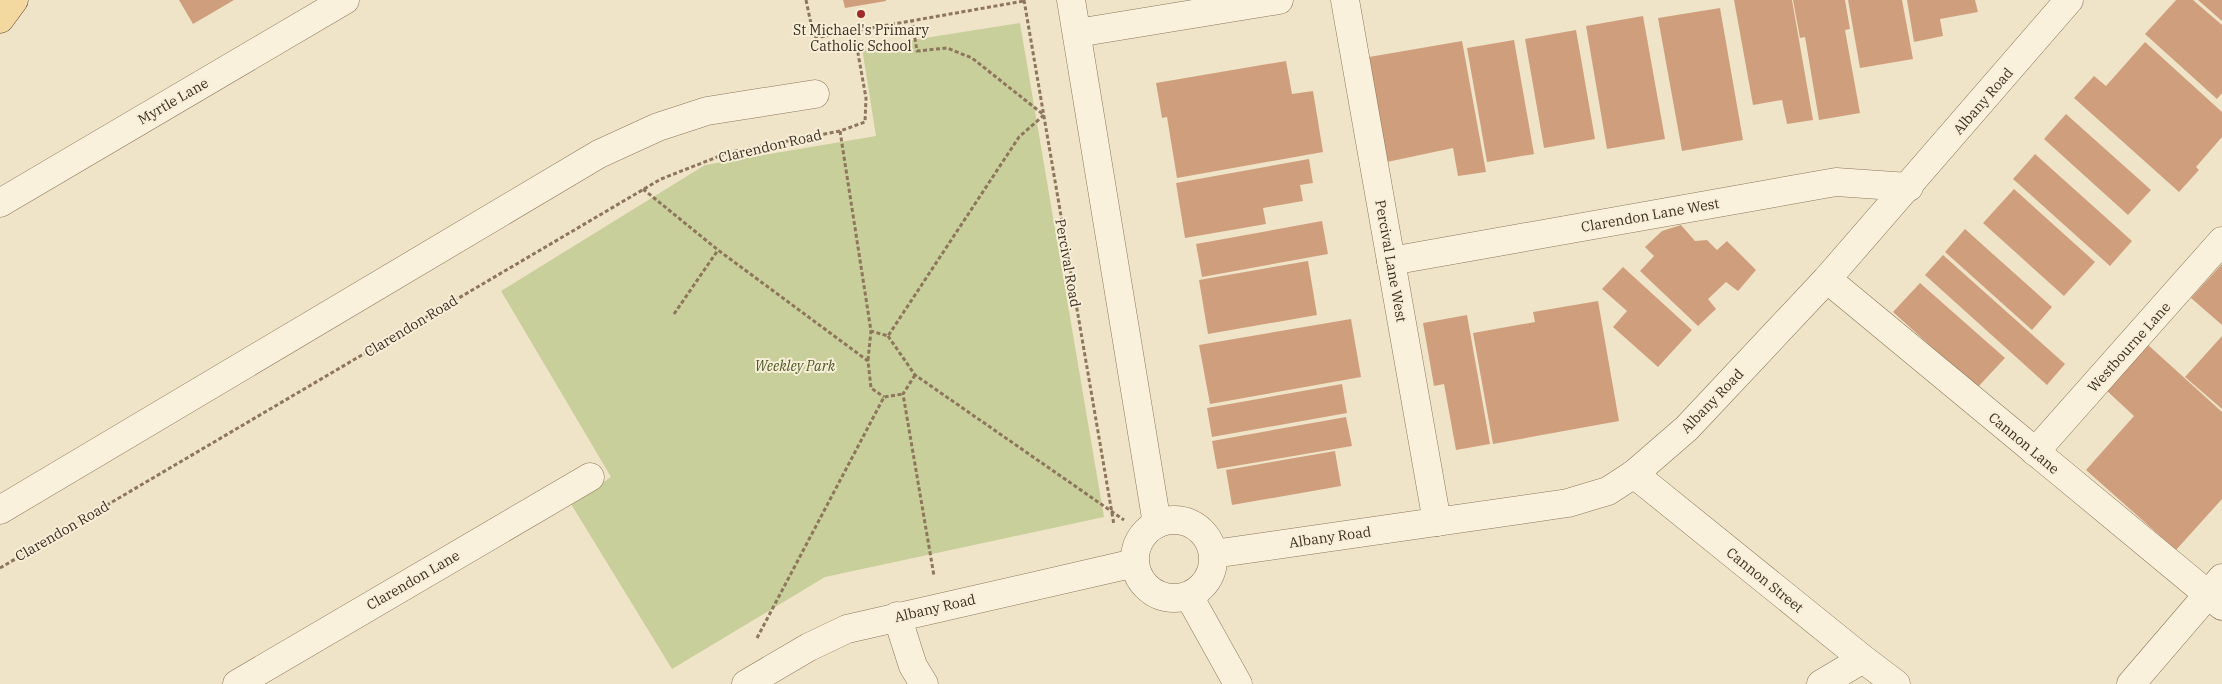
<svg xmlns="http://www.w3.org/2000/svg" width="2222" height="684" font-family="'IBM Plex Serif',serif">
<rect width="100%" height="100%" fill="#f0e4c8"/>
<path fill="#c9cf9b" d="M 1020,23 L 1104,517 L 825,577 L 672,669 L 571,504 L 611,477 L 501,291 L 705,165 L 876,136 L 862,48 Z"/>
<g fill="#cf9f7d">
<path d="M 179,0 L 234,0 L 193,24 Z"/>
<path d="M 843,0 L 886,0 L 886,1 L 845,8 Z"/>
<path d="M 1734,0 L 1792,0 L 1813,120 L 1787,124 L 1782,100 L 1753,105 Z"/>
<path d="M 1793,0 L 1845,0 L 1850,29 L 1845,30 L 1860,113 L 1819,120 L 1805,37 L 1800,38 Z"/>
<path d="M 1848,0 L 1902,0 L 1913,59 L 1860,68 Z"/>
<path d="M 1907,0 L 1975,0 L 1978,12 L 1940,19 L 1943,36 L 1914,42 Z"/>
<path d="M 2176,0 L 2193,0 L 2222,25 L 2222,93 L 2217,99 L 2145,34 Z"/>
<path d="M 2198,0 L 2222,0 L 2222,21 Z"/>
<path d="M 1720,8 L 1743,140 L 1682,151 L 1658,18 Z"/>
<path d="M 1643,16 L 1665,139 L 1607,149 L 1586,26 Z"/>
<path d="M 1576,30 L 1595,139 L 1544,148 L 1525,39 Z"/>
<path d="M 1514,40 L 1534,154 L 1487,162 L 1467,48 Z"/>
<path d="M 1462,41 L 1486,172 L 1458,176 L 1453,148 L 1387,162 L 1369,57 Z"/>
<path d="M 2145,42 L 2222,112 L 2222,137 L 2196,167 L 2199,170 L 2179,192 L 2074,98 L 2094,76 L 2106,86 Z"/>
<path d="M 1286,61 L 1292,94 L 1313,91 L 1323,152 L 1177,178 L 1167,117 L 1162,118 L 1156,83 Z"/>
<path d="M 2066,114 L 2151,190 L 2128,215 L 2044,139 Z"/>
<path d="M 2035,154 L 2132,241 L 2110,266 L 2013,179 Z"/>
<path d="M 1309,159 L 1313,183 L 1300,185 L 1303,201 L 1263,208 L 1266,224 L 1185,238 L 1176,183 Z"/>
<path d="M 2014,189 L 2095,262 L 2064,296 L 1983,223 Z"/>
<path d="M 1322,221 L 1328,254 L 1202,277 L 1196,244 Z"/>
<path d="M 1681,225 L 1695,241 L 1707,240 L 1717,250 L 1727,241 L 1756,270 L 1738,291 L 1726,282 L 1708,299 L 1716,309 L 1698,326 L 1640,271 L 1654,256 L 1645,247 L 1662,231 Z"/>
<path d="M 1965,229 L 2052,307 L 2032,330 L 1945,252 Z"/>
<path d="M 1943,255 L 2065,364 L 2047,385 L 1925,275 Z"/>
<path d="M 1308,261 L 1317,315 L 1208,334 L 1199,280 Z"/>
<path d="M 2222,264 L 2222,325 L 2191,298 Z"/>
<path d="M 1623,267 L 1692,330 L 1658,367 L 1613,327 L 1627,311 L 1602,289 Z"/>
<path d="M 1920,283 L 2005,358 L 1977,388 L 1893,312 Z"/>
<path d="M 1598,301 L 1619,421 L 1493,444 L 1473,333 L 1535,322 L 1533,312 Z"/>
<path d="M 1467,315 L 1490,444 L 1456,450 L 1444,384 L 1434,386 L 1423,323 Z"/>
<path d="M 1351,319 L 1361,377 L 1210,404 L 1199,345 Z"/>
<path d="M 2222,336 L 2222,409 L 2185,377 Z"/>
<path d="M 2147,344 L 2222,412 L 2222,499 L 2176,550 L 2086,470 L 2134,416 L 2106,390 Z"/>
<path d="M 1342,384 L 1347,413 L 1212,437 L 1207,408 Z"/>
<path d="M 1346,417 L 1352,446 L 1217,469 L 1212,441 Z"/>
<path d="M 1335,451 L 1341,486 L 1232,505 L 1226,470 Z"/>
</g>
<g fill="none" stroke-linecap="round" stroke-linejoin="round">
<defs>
<g id="minor">
<path d="M 1071,0 L 1157,524"/>
<path d="M 1345,0 L 1437,522"/>
<path d="M 1077,33 L 1279,0"/>
<path d="M 0,203 L 345,0"/>
<path d="M 1391,261 L 1836,182 L 1909,187"/>
<path d="M 1827,279 L 2222,606"/>
<path d="M 2035,452 L 2222,241"/>
<path d="M 1634,474 L 1863,659 L 1896,684"/>
<path d="M 0,510 L 599,154 L 658,127 L 707,111 L 815,94"/>
<circle cx="1174" cy="559" r="39"/>
<path d="M 1213,554 L 1568,503 L 1608,491 L 1634,474 L 1687,428 L 1827,279 L 2069,0"/>
<path d="M 1189,596 L 1238,684"/>
<path d="M 897,616 L 913,666 L 924,684"/>
<path d="M 237,684 L 590,477"/>
<path d="M 746,684 L 809,647 L 847,629 L 1135,563"/>
<path d="M 1821,684 L 1863,659"/>
<path d="M 2131,684 L 2222,578"/>
</g>
<path id="major" d="M 0,19 L 14,0"/>
</defs>
<use href="#minor" stroke="#8d765c" stroke-width="29"/>
<use href="#major" stroke="#5b4430" stroke-width="29"/>
<g stroke="#8d765c" stroke-width="3" stroke-dasharray="4 2.5" stroke-linecap="butt">
<path d="M 806,0 L 814,38 L 1024,1"/>
<path d="M 1024,0 L 1114,525"/>
<path d="M 840,131 L 871,331 L 888,336 L 1019,137 L 1044,115 L 972,58 L 947,48 L 917,51 L 912,20"/>
<path d="M 643,189 L 718,250 L 868,361 L 871,388 L 884,397"/>
<path d="M 674,314 L 718,250"/>
<path d="M 888,336 L 915,375 L 1124,520"/>
<path d="M 868,360 L 871,331"/>
<path d="M 915,375 L 903,394 L 934,576"/>
<path d="M 0,568 L 661,179 L 730,152 L 840,131 L 865,122 L 866,98 L 854,31"/>
<path d="M 757,638 L 884,397 L 903,394"/>
</g>
<use href="#minor" stroke="#faf1dc" stroke-width="28"/>
<use href="#major" stroke="#f3d9a0" stroke-width="28"/>
</g>
<circle fill="#9e2a2b" stroke="#f7eed8" stroke-width="2" cx="861" cy="14" r="5"/>
<g text-anchor="middle" dominant-baseline="central" stroke-width="4" stroke-linejoin="round" paint-order="stroke">
<g font-size="14" fill="#3d2e20" stroke="#f7eed8">
<text x="861" y="30">St Michael's Primary<tspan x="861" dy="16">Catholic School</tspan></text>
</g>
<g font-size="14" fill="#3d2e20" stroke="#f7eed8">
<text transform="translate(173 101) rotate(-30)">Myrtle Lane</text>
<text transform="translate(1983 101) rotate(-49)">Albany Road</text>
<text transform="translate(770 146) rotate(-13)">Clarendon Road</text>
<text transform="translate(1650 215) rotate(-10)">Clarendon Lane West</text>
<text transform="translate(1391 261) rotate(80)">Percival Lane West</text>
<text transform="translate(1068 263) rotate(80)">Percival Road</text>
<text transform="translate(411 326) rotate(-31)">Clarendon Road</text>
<text transform="translate(2129 347) rotate(-48)">Westbourne Lane</text>
<text transform="translate(1712 401) rotate(-46)">Albany Road</text>
<text transform="translate(2024 443) rotate(40)">Cannon Lane</text>
<text transform="translate(62 531) rotate(-30)">Clarendon Road</text>
<text transform="translate(1330 537) rotate(-8)">Albany Road</text>
<text transform="translate(413 580) rotate(-30)">Clarendon Lane</text>
<text transform="translate(1765 580) rotate(39)">Cannon Street</text>
<text transform="translate(935 608) rotate(-13)">Albany Road</text>
</g>
<g font-size="14" font-style="italic" fill="#4d5a26" stroke="#f7eed8">
<text x="795" y="366">Weekley Park</text>
</g>
</g>
</svg>
